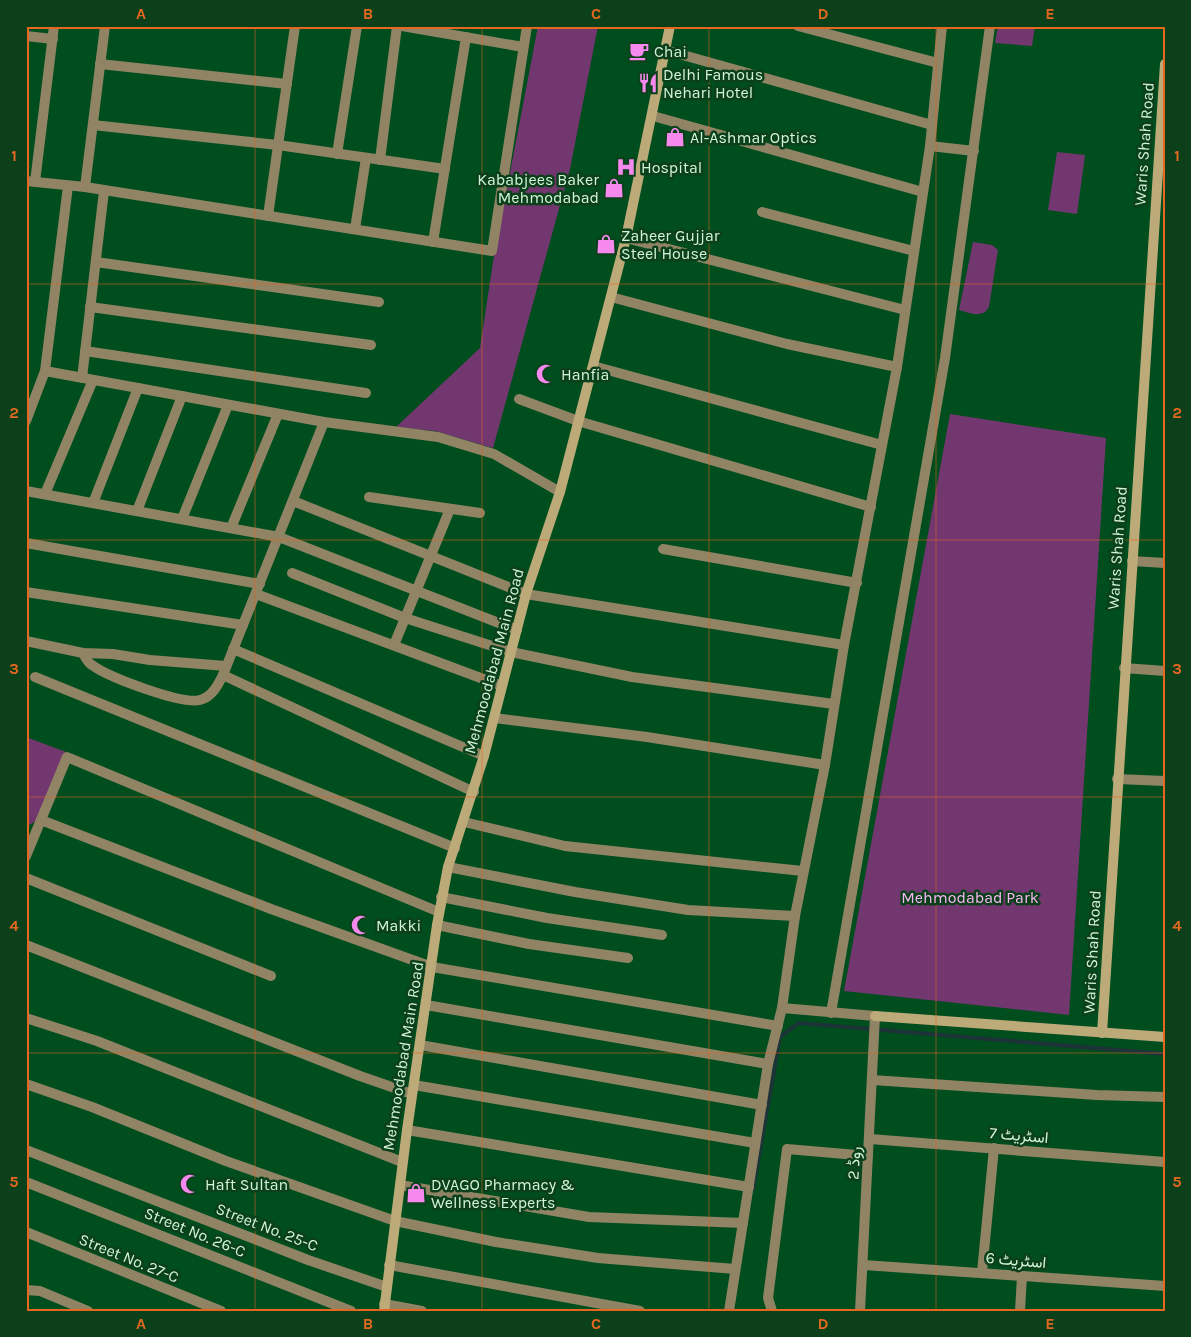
<svg xmlns="http://www.w3.org/2000/svg" width="1191" height="1337" font-family="Karla,Vazirmatn,sans-serif">
<rect width="100%" height="100%" fill="#004d1e"/>
<g fill="#72376f">
<path d="M 538,26 L 598,26 L 570,169 L 493,448 L 435,431 L 396,427 L 480,348 L 493,262 Z"/>
<path d="M 998,26 L 1035,26 L 1032,46 L 995,43 Z"/>
<path d="M 1057,152 L 1085,155 L 1077,214 L 1048,210 Z"/>
<path d="M 973,242 L 992,245 L 998,250 L 989,307 C 982,319 970,313 959,310 Z"/>
<path d="M 950,414 L 1106,438 L 1069,1015 L 844,991 Z"/>
<path d="M 26,737 L 66,752 L 39,819 L 26,827 Z"/>
</g>
<g fill="none" stroke-linecap="round" stroke-linejoin="round">
<path stroke="#1c3438" stroke-width="4" d="M 753,1189 L 780,1037 L 799,1023 L 1165,1054"/>
<g stroke="#908465" stroke-width="10">
<path d="M 402,26 L 523,47"/>
<path d="M 798,26 L 938,63"/>
<path d="M 26,36 L 53,39"/>
<path d="M 665,50 L 932,125"/>
<path d="M 100,64 L 287,84"/>
<path d="M 653,116 L 923,192"/>
<path d="M 93,125 L 278,145 L 445,169"/>
<path d="M 930,146 L 974,151"/>
<path d="M 337,154 L 357,26"/>
<path d="M 380,160 L 397,26"/>
<path d="M 26,181 L 85,187 L 492,251 L 527,26"/>
<path d="M 35,182 L 54,26"/>
<path d="M 85,187 L 105,26"/>
<path d="M 762,212 L 914,251"/>
<path d="M 268,216 L 295,26"/>
<path d="M 355,229 L 366,158"/>
<path d="M 626,238 L 905,310"/>
<path d="M 433,242 L 466,37"/>
<path d="M 96,262 L 379,302"/>
<path d="M 611,297 L 787,344 L 897,367"/>
<path d="M 90,307 L 371,345"/>
<path d="M 85,351 L 366,393"/>
<path d="M 593,366 L 882,445"/>
<path d="M 45,371 L 324,422 L 438,437 L 494,454 L 560,492"/>
<path d="M 82,378 L 104,191"/>
<path d="M 519,399 L 578,421 L 871,507"/>
<path d="M 26,421 L 45,371 L 68,186"/>
<path d="M 26,491 L 279,537 L 517,630"/>
<path d="M 45,494 L 93,380"/>
<path d="M 369,497 L 480,513"/>
<path d="M 293,501 L 526,594 L 844,645"/>
<path d="M 93,503 L 138,388"/>
<path d="M 137,511 L 182,396"/>
<path d="M 182,519 L 228,405"/>
<path d="M 231,528 L 278,414"/>
<path d="M 26,543 L 260,584"/>
<path d="M 663,549 L 857,583"/>
<path d="M 1132,561 L 1165,563"/>
<path d="M 292,573 L 405,618 L 511,652 L 632,677 L 834,704"/>
<path d="M 26,592 L 243,625"/>
<path d="M 256,594 L 502,686"/>
<path d="M 26,641 L 83,653 L 113,654 L 150,660 L 226,666"/>
<path d="M 394,645 L 450,509"/>
<path d="M 233,649 L 484,756"/>
<path d="M 83,653 C 85,657 88,663 92,665 C 108,677 182,705 200,700 C 212,697 218,685 223,675 L 324,422"/>
<path d="M 1124,668 L 1165,671"/>
<path d="M 223,675 L 474,792"/>
<path d="M 35,677 L 455,848"/>
<path d="M 494,718 L 647,737 L 825,765"/>
<path d="M 1117,779 L 1165,781"/>
<path d="M 41,820 L 271,909 L 432,967 L 778,1026"/>
<path d="M 464,822 L 565,846 L 803,871"/>
<path d="M 26,856 L 67,757 L 439,912"/>
<path d="M 448,867 L 575,892 L 688,910 L 795,916"/>
<path d="M 26,878 L 271,976"/>
<path d="M 441,897 L 547,918 L 662,935"/>
<path d="M 437,925 L 529,944 L 628,958"/>
<path d="M 26,945 L 360,1076 L 412,1094"/>
<path d="M 426,1005 L 768,1064"/>
<path d="M 782,1008 L 875,1016 L 860,1311"/>
<path d="M 831,1013 L 945,358 L 990,26"/>
<path d="M 26,1018 L 97,1041 L 402,1162"/>
<path d="M 420,1045 L 762,1105"/>
<path d="M 872,1080 L 1097,1095 L 1165,1097"/>
<path d="M 26,1084 L 92,1107 L 226,1161 L 395,1221 L 496,1242 L 598,1258 L 735,1269"/>
<path d="M 414,1085 L 755,1143"/>
<path d="M 407,1130 L 749,1187"/>
<path d="M 870,1139 L 1165,1162"/>
<path d="M 26,1150 L 308,1260 L 387,1287"/>
<path d="M 26,1182 L 351,1311"/>
<path d="M 400,1185 L 589,1217 L 743,1223"/>
<path d="M 26,1232 L 221,1311"/>
<path d="M 389,1265 L 640,1311"/>
<path d="M 864,1265 L 1165,1286"/>
<path d="M 982,1272 L 994,1148"/>
<path d="M 26,1290 L 40,1291 L 88,1311"/>
<path d="M 384,1304 L 422,1311"/>
<path d="M 729,1311 L 768,1064 L 782,1008 L 795,916 L 825,765 L 844,645 L 897,367 L 930,146 L 942,26"/>
<path d="M 772,1311 L 768,1298 L 787,1149 L 868,1156"/>
<path d="M 1020,1311 L 1022,1276"/>
</g>
<g stroke="#bdaa79" stroke-width="10">
<path d="M 875,1016 L 1165,1037"/>
<path d="M 1102,1033 L 1165,64"/>
<path d="M 384,1311 L 407,1130 L 437,925 L 448,867 L 484,756 L 526,594 L 560,492 L 626,238 L 670,26"/>
</g>
</g>
<path fill="none" stroke="#e66820" stroke-width="1" stroke-opacity="0.55" d="M 255,26 L 255,1311M 482,26 L 482,1311M 709,26 L 709,1311M 936,26 L 936,1311M 26,284 L 1165,284M 26,540 L 1165,540M 26,797 L 1165,797M 26,1053 L 1165,1053"/>
<defs>
<symbol id="cafe-bare" viewBox="-9 -9 18 18"><path d="M-5.5-4.5H6V0H3Q3 3.5 0 3.5H-2.5Q-5.5 3.5-5.5 0ZM3-3.2v2h1.7v-2ZM-6 4.5H4V6H-6Z" fill="#f589ee" stroke="#0b401b" stroke-width="2.5" paint-order="stroke"/></symbol>
<symbol id="restaurant-bare" viewBox="-9 -9 18 18"><path d="M-5-6h1v4h1v-4h1v4h1v-4h1v5L-1.5 .5V6h-2V.5L-5-1ZM5-6V6H3V1.5H1.5Q1.5-4 5-6Z" fill="#f589ee" stroke="#0b401b" stroke-width="2.5" paint-order="stroke"/></symbol>
<symbol id="shop-bare" viewBox="-9 -9 18 18"><path d="M-5-2.5h2.3a2.7 3.5 0 0 1 5.4 0H5L5.5 6h-11ZM-1.5-2.5h3a1.5 2.3 0 0 0-3 0Z" fill="#f589ee" stroke="#0b401b" stroke-width="2.5" paint-order="stroke"/></symbol>
<symbol id="hospital-bare" viewBox="-9 -9 18 18"><path d="M-5-5h3v3.5h4V-5h3V5h-3V1.5h-4V5h-3Z" fill="#f589ee" stroke="#0b401b" stroke-width="2.5" paint-order="stroke"/></symbol>
<symbol id="mosque-bare" viewBox="-9 -9 18 18"><path d="M3.5-4.9A6 6 0 1 0 3.5 4.9A5 5 0 1 1 3.5-4.9Z" fill="#f589ee" stroke="#0b401b" stroke-width="2.5" paint-order="stroke"/></symbol>
</defs>
<g fill-rule="evenodd">
<use href="#cafe-bare" x="625" y="37" width="28" height="28"/>
<use href="#restaurant-bare" x="634" y="69" width="28" height="28"/>
<use href="#shop-bare" x="661" y="123" width="28" height="28"/>
<use href="#hospital-bare" x="612" y="153" width="28" height="28"/>
<use href="#shop-bare" x="600" y="174" width="28" height="28"/>
<use href="#shop-bare" x="592" y="230" width="28" height="28"/>
<use href="#mosque-bare" x="532" y="360" width="28" height="28"/>
<use href="#mosque-bare" x="347" y="911" width="28" height="28"/>
<use href="#mosque-bare" x="176" y="1170" width="28" height="28"/>
<use href="#shop-bare" x="402" y="1179" width="28" height="28"/>
</g>
<g text-anchor="middle" dominant-baseline="central" stroke-width="5" stroke-linejoin="round" paint-order="stroke">
<g font-size="16" fill="#d3f4d8" stroke="#0b401b" text-anchor="start">
<text x="654" y="51">Chai</text>
<text x="663" y="74">Delhi Famous<tspan x="663" dy="18">Nehari Hotel</tspan></text>
<text x="690" y="137">Al-Ashmar Optics</text>
<text x="641" y="167">Hospital</text>
<text x="599" y="179" text-anchor="end">Kababjees Baker<tspan x="599" dy="18">Mehmodabad</tspan></text>
<text x="621" y="235">Zaheer Gujjar<tspan x="621" dy="18">Steel House</tspan></text>
<text x="561" y="374">Hanfia</text>
<text x="376" y="925">Makki</text>
<text x="205" y="1184">Haft Sultan</text>
<text x="431" y="1184">DVAGO Pharmacy &amp;<tspan x="431" dy="18">Wellness Experts</tspan></text>
</g>
<g font-size="16" fill="#d3f4d8" stroke="#0b401b">
<text transform="translate(1144 144) rotate(-86)">Waris Shah Road</text>
<text transform="translate(1117 548) rotate(-86)">Waris Shah Road</text>
<text transform="translate(494 661) rotate(-75)">Mehmoodabad Main Road</text>
<text transform="translate(1092 952) rotate(-87)">Waris Shah Road</text>
<text transform="translate(403 1056) rotate(-81)">Mehmoodabad Main Road</text>
<text transform="translate(1019 1135) rotate(5)">اسٹریٹ 7</text>
<text transform="translate(854 1163) rotate(-86)">روڈ 2</text>
<text transform="translate(267 1227) rotate(21)">Street No. 25-C</text>
<text transform="translate(195 1232) rotate(22)">Street No. 26-C</text>
<text transform="translate(129 1258) rotate(22)">Street No. 27-C</text>
<text transform="translate(1016 1260) rotate(5)">اسٹریٹ 6</text>
</g>
<g font-size="16" fill="#f9b6f4" stroke="#0b401b">
<text x="970" y="897">Mehmodabad Park</text>
</g>
</g>
<rect width="1191" height="1337" fill="none" stroke="#0b401b" stroke-width="55"/>
<rect x="28" y="28" width="1136" height="1282" fill="none" stroke="#e66820" stroke-width="2"/>
<g font-size="16" text-anchor="middle" font-weight="bold" fill="#e66820">
<text x="141" y="19">A</text>
<text x="368" y="19">B</text>
<text x="596" y="19">C</text>
<text x="823" y="19">D</text>
<text x="1050" y="19">E</text>
<text x="14" y="161">1</text>
<text x="1177" y="161">1</text>
<text x="14" y="418">2</text>
<text x="1177" y="418">2</text>
<text x="14" y="674">3</text>
<text x="1177" y="674">3</text>
<text x="14" y="931">4</text>
<text x="1177" y="931">4</text>
<text x="14" y="1187">5</text>
<text x="1177" y="1187">5</text>
<text x="141" y="1329">A</text>
<text x="368" y="1329">B</text>
<text x="596" y="1329">C</text>
<text x="823" y="1329">D</text>
<text x="1050" y="1329">E</text>
</g>
</svg>
